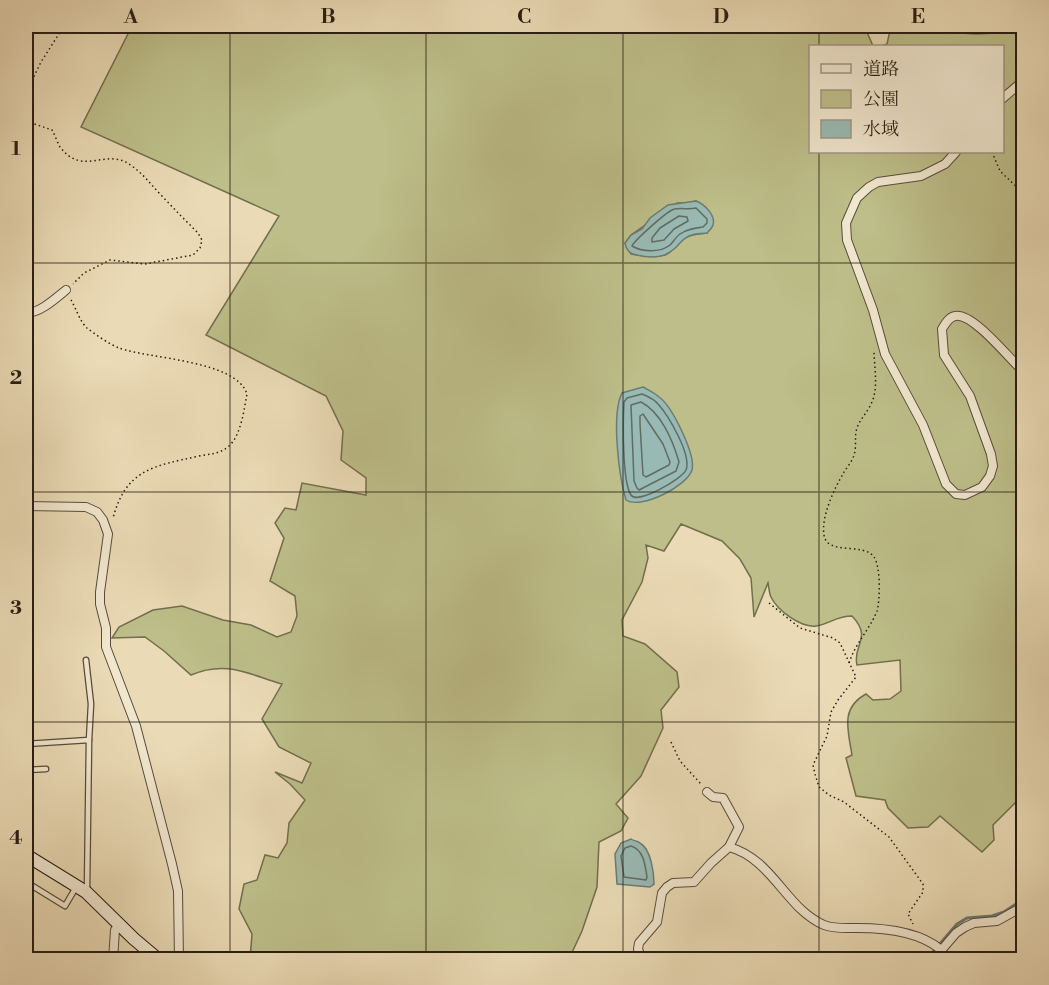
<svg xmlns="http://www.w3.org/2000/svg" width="1049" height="985" font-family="'Libre Bodoni','Noto Serif JP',serif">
<rect width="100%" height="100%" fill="#eadab5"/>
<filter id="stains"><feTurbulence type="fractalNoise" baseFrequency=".00333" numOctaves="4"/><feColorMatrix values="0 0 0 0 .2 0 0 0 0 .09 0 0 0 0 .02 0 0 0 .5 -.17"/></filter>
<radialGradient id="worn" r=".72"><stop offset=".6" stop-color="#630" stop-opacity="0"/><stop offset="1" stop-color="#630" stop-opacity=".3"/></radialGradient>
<path fill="#bdbe89" stroke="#726e4e" stroke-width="1.5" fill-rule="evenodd" d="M 132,26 L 861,26 L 866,30 L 873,46 L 810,46 L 810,152 L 1002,152 L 1002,46 L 881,46 L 887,44 L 891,26 L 1023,26 L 1024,799 L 1019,799 L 993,825 L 994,840 L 982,852 L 940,816 L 928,827 L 908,828 L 888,808 L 885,800 L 856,796 L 846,758 L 852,755 C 848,730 840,708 866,694 L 873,700 L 890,699 L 901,691 L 900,660 L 857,665 C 852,645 873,638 852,616 C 836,616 830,624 816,626 C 801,628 777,610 771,597 C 769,593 769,587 768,583 L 754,617 L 751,578 L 740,559 L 722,541 L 681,524 L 664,551 L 646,545 L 648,558 L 642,582 L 622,620 L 623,636 L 645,644 L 677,672 L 679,687 L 661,710 L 663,728 L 641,776 L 616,804 L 628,818 L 621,831 L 599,842 L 597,887 L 582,931 L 569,959 L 250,959 L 252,934 L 239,909 L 244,884 L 257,880 L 265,855 L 278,858 L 287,843 L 289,823 L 305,800 L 290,784 L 275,772 L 302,783 L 311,763 L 279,747 L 262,719 L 282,684 C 248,674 226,660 191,675 L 164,651 L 145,637 L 112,638 L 119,627 L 153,610 L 182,606 L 223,620 L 251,625 L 277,637 L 291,632 L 297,616 L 295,596 L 270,581 L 284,538 L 275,523 L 285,508 L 296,510 L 302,483 L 366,495 L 366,478 L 341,460 L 343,431 L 326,396 L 206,335 L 279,216 L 81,127 ZM 696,201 L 707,233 C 698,234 690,234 683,239 C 676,244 673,252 665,255 C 654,258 642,256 631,254 L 625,243 L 631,235 L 677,203 L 688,203 Z"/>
<g fill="#99bab4" stroke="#6c7b74" stroke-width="1.5">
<path d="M 696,201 C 704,204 716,215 713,225 C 712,228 709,231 707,233 C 702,234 696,233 692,235 C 683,237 680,244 674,249 C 664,258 649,258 637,255 C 630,254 626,251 625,243 L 631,235 L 642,229 L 650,218 L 668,205 Z"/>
<path d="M 643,387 C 648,390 655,393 659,397 C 672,406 696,455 692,470 C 687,486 641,510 626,500 C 619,477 611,414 622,393 Z"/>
<path d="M 631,839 C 634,841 638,841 640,843 C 651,849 654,873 654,884 L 650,887 L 617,884 L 615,854 L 621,843 Z"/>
</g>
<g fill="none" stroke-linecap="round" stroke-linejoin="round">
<g stroke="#606c64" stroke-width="1.5">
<path d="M 696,208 L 707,219 L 707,223 L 703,227 C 695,228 687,229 680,234 C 676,237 673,242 670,245 C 660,253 642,252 632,246 C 634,241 664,214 672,210 C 679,207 688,210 696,208 Z"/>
<path d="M 679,216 L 687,217 L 688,221 L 674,229 L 664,240 L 652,242 L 652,238 L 660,228 Z"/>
<path d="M 642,394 C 647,396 654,399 658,404 C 668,415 692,455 686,470 C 682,479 637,505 631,495 C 622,482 623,420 624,402 L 627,398 Z"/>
<path d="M 641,402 C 661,412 673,441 679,462 L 676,471 L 639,490 L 637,488 L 634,481 L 631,405 Z"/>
<path d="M 643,414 L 663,444 L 670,462 L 669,465 L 646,477 L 643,475 L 640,424 L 640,416 Z"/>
<path d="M 631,846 C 644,850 645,865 647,877 L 646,880 L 624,877 L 621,856 L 625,848 Z"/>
</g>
<path stroke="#6c7b74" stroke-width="3" d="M 926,960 L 957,924 L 967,918 L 992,916 L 1004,912 L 1024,899"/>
<defs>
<g id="lane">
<path d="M 86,660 L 91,704 L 89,740"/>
<path d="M 26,744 L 89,740 L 87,890"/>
<path d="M 26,770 L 46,769"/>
<path d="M 26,882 L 65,906 L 75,889"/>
</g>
<g id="street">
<path d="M 948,26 C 972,33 999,28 1024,26"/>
<path d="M 1002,99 L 1024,80"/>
<path d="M 956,152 L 945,164 L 921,176 L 878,182 L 869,187 L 857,198 L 846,223 L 847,240 L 873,310 L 885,354 L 923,425 L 946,484 L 956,494 L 965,495 L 982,487 L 990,476 L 993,466 L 991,454 L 970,396 L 944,355 L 942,329 C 945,324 949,317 955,316 C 973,312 1010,360 1024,372"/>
<path d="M 26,313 C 40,313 55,299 66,290"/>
<path d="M 26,506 L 86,507 L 97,512 L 103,520 L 108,534 L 100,592 L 100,604 L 106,628 L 106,647 L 136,726 L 172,864 L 178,891 L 179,960"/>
<path d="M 707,792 L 713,797 L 723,798 L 739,827 L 729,847"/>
<path d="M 113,960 L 115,930 L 120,923"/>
<path d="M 642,960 L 638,949 L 639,943 L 657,922 L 662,893 L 667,887 L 673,883 L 694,882 L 711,863 L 729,847 C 773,859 786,909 824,925 C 834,929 846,928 857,928 C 885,928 918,931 940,949"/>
<path d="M 933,960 L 956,933 L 965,927 L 974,923 L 997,921 L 1024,906"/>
</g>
<path id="secondary" d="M 26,855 L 86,892 L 134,939 L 159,960"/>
</defs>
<use href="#lane" stroke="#584c3c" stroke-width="7"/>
<use href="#street" stroke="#584c3c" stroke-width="10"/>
<use href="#secondary" stroke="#281d13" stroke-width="14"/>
<g stroke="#281d13" stroke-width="1.5" stroke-dasharray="1.5 3" stroke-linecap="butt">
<path d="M 26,93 L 41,62 L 64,26"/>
<path d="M 26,121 L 52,130 C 55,135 57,142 60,147 C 83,177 105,148 129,164 C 143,173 151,185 162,196 C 174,209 186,221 198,233 L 202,240 L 200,248 L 193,255 L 145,264 L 110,260 L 84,273 L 73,284"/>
<path d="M 992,152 L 1000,171 L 1024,194"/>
<path d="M 71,300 C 76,308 80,322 87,328 C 96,335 109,344 119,348 C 149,359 236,360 247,394 C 244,410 241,435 229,446 C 220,454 210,454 199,456 C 154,466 126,469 113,518"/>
<path d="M 769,603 L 800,628 L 833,638 L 840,643 L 856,677 L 838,700 L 831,712 L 827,736 L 813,765 L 815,774 L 819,787 L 829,795 L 844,802 L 889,837 L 923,884 L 923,892 L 908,914 L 913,924"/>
<path d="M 849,663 C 856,642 870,629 877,611 C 880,601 881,567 874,557 C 864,542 827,556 824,535 C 821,517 834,489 843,474 C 846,468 852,462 854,455 C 857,446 854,436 857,428 C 860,419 867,413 871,404 C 879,389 874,367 874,350"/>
<path d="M 671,742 L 680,761 L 701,784"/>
</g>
<use href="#lane" stroke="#f1e7cf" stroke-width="4.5"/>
<use href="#street" stroke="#f1e7cf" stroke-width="8"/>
<use href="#secondary" stroke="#f1e7cf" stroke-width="12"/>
</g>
<path fill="none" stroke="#281d13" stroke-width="1.5" stroke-opacity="0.55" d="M 230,26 L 230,960M 426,26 L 426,960M 623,26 L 623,960M 819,26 L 819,46M 819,152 L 819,960M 26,263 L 1024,263M 26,492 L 1024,492M 26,722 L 1024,722"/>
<rect width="1049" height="985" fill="none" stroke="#eadab5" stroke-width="66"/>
<rect x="809" y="45" width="195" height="108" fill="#f1e7cf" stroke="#a19684" stroke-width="1.5"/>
<rect x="821" y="64" width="30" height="9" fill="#f1e7cf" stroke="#a19684" stroke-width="1.5"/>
<text x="863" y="75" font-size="18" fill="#281d13">道路</text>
<rect x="821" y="90" width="30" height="18" fill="#bdbe89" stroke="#a19684" stroke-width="1.5"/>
<text x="863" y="105" font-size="18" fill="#281d13">公園</text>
<rect x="821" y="120" width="30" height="18" fill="#99bab4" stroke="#a19684" stroke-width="1.5"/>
<text x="863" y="135" font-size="18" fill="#281d13">水域</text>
<rect x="33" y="33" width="983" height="919" fill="none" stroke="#281d13" stroke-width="2"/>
<g font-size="20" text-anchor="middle" font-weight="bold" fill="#281d13">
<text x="131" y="23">A</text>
<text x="328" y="23">B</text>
<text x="524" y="23">C</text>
<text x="721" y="23">D</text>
<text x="918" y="23">E</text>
<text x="16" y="155">1</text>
<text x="16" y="384">2</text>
<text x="16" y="614">3</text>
<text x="16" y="844">4</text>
</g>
<rect width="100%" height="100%" filter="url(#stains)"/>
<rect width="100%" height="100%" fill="url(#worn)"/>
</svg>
